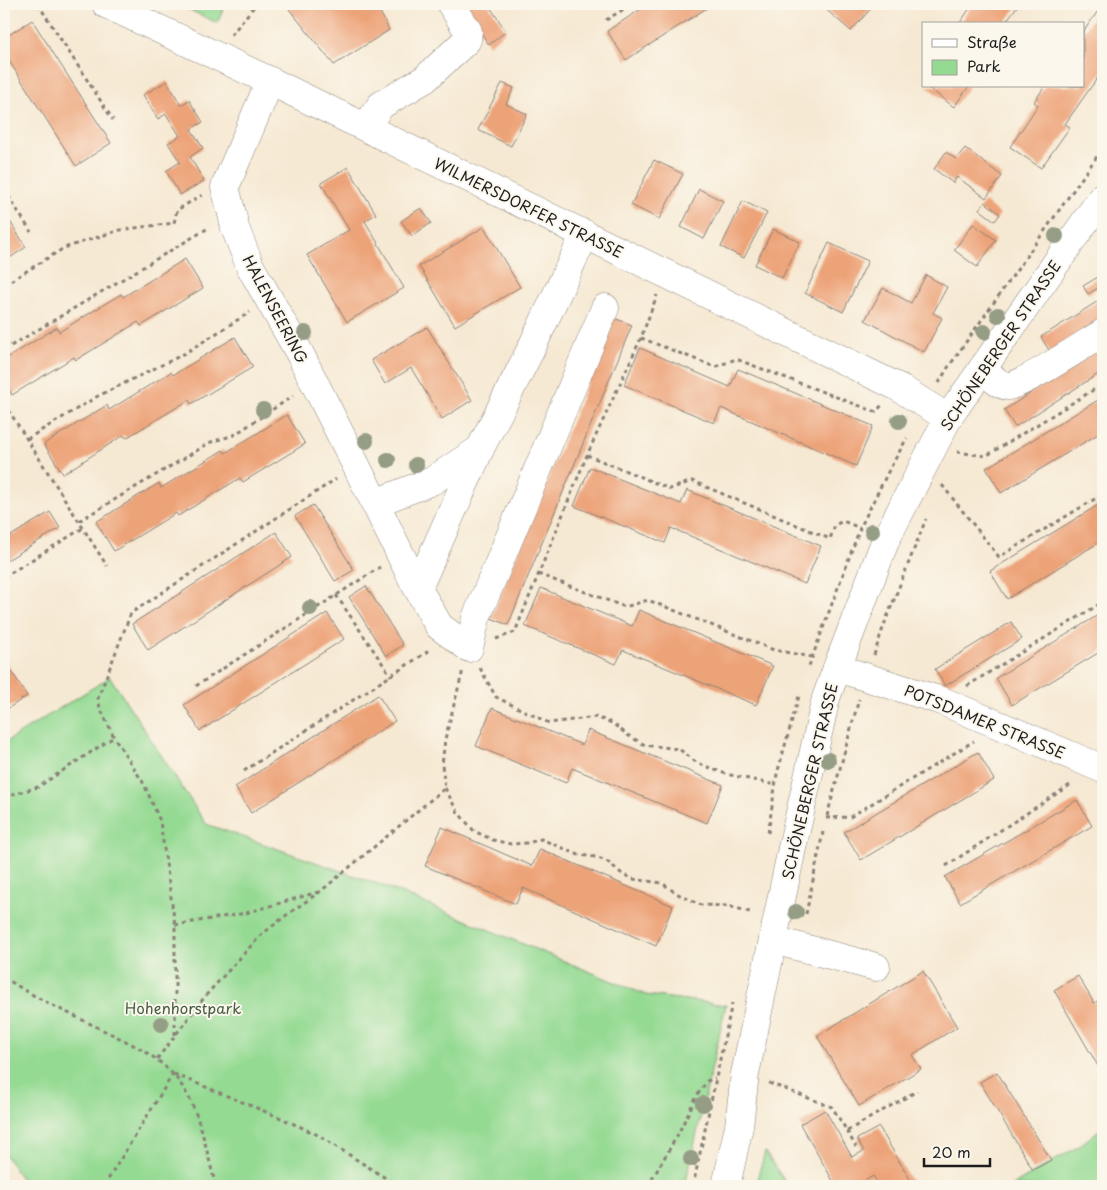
<svg xmlns="http://www.w3.org/2000/svg" width="1107" height="1190" font-family="'Playpen Sans',sans-serif">
<rect width="100%" height="100%" fill="#fbf7ec"/>
<filter id="ink" filterUnits="userSpaceOnUse"><feTurbulence type="fractalNoise" baseFrequency=".02" numOctaves="2"/><feDisplacementMap in="SourceGraphic" scale="10" xChannelSelector="R" yChannelSelector="G"/><feConvolveMatrix kernelMatrix="1 2 1 2 8 2 1 2 1" color-interpolation-filters="sRGB"/></filter>
<filter id="wash" filterUnits="userSpaceOnUse"><feTurbulence type="fractalNoise" baseFrequency=".0096" numOctaves="4" result="noise"/><feDisplacementMap in="SourceGraphic" scale="20" xChannelSelector="R" yChannelSelector="G"/><feGaussianBlur stdDeviation="1.12" result="paint"/><feColorMatrix in="noise" values="0 0 0 0 0 0 0 0 0 0 0 0 0 0 0 0 0 1.4 0 .05"/><feComposite in="paint" operator="in"/></filter>
<g filter="url(#wash)">
<rect width="100%" height="100%" fill="#f6e9d3"/>
<g fill="#94da93" stroke="#587b58">
<path d="M 177,4 L 226,4 L 217,23 Z"/>
<path d="M 110,677 L 206,824 L 381,885 L 646,995 L 726,1005 L 685,1186 L 26,1186 L 4,1153 L 4,743 Z"/>
<path d="M 1103,1127 L 1103,1186 L 1012,1186 L 1079,1146 Z"/>
<path d="M 765,1152 L 788,1186 L 755,1186 Z"/>
</g>
<g id="blocks">
<g fill="#eda378">
<path d="M 285,4 L 376,4 L 389,30 L 334,65 Z"/>
<path d="M 462,4 L 488,4 L 506,31 L 489,45 Z"/>
<path d="M 649,4 L 713,4 L 626,60 L 607,31 Z"/>
<path d="M 826,4 L 875,4 L 851,31 L 823,7 Z"/>
<path d="M 973,4 L 1019,4 L 1004,24 L 959,24 Z"/>
<path d="M 1103,4 L 1103,70 L 1065,124 L 1070,127 L 1041,168 L 1010,147 L 1038,105 L 1034,102 L 1045,86 L 1083,86 L 1083,32 Z"/>
<path d="M 32,20 L 111,143 L 76,166 L 4,53 L 4,38 Z"/>
<path d="M 167,81 L 181,105 L 189,100 L 203,122 L 191,129 L 203,148 L 190,157 L 204,181 L 180,195 L 166,171 L 180,162 L 168,143 L 180,136 L 166,114 L 158,119 L 143,95 Z"/>
<path d="M 502,83 L 514,88 L 506,104 L 527,114 L 511,146 L 478,130 Z"/>
<path d="M 926,86 L 969,86 L 954,107 Z"/>
<path d="M 965,148 L 1002,176 L 986,198 L 957,177 L 953,183 L 934,169 L 946,152 L 956,159 Z"/>
<path d="M 654,160 L 683,174 L 659,219 L 631,205 Z"/>
<path d="M 348,167 L 376,214 L 365,221 L 404,288 L 347,322 L 307,255 L 349,230 L 321,183 Z"/>
<path d="M 699,189 L 723,201 L 704,239 L 681,227 Z"/>
<path d="M 743,201 L 767,213 L 744,258 L 721,247 Z"/>
<path d="M 985,202 L 1000,214 L 995,221 L 979,209 Z"/>
<path d="M 421,208 L 431,223 L 412,236 L 401,221 Z"/>
<path d="M 4,212 L 26,247 L 4,262 Z"/>
<path d="M 973,224 L 996,240 L 977,267 L 954,250 Z"/>
<path d="M 484,227 L 520,287 L 455,326 L 419,266 Z"/>
<path d="M 773,229 L 800,242 L 782,278 L 755,265 Z"/>
<path d="M 829,243 L 868,261 L 843,312 L 805,293 Z"/>
<path d="M 185,259 L 203,288 L 141,326 L 138,322 L 76,360 L 74,357 L 12,395 L 4,381 L 4,360 L 57,327 L 59,332 L 121,294 L 123,297 Z"/>
<path d="M 926,275 L 947,287 L 933,313 L 942,318 L 924,352 L 865,320 L 883,288 L 911,303 Z"/>
<path d="M 1098,277 L 1103,285 L 1088,294 L 1083,286 Z"/>
<path d="M 1103,298 L 1103,323 L 1052,355 L 1041,337 Z"/>
<path d="M 614,318 L 632,325 L 508,625 L 491,618 Z"/>
<path d="M 427,327 L 472,400 L 442,419 L 411,368 L 385,384 L 371,360 Z"/>
<path d="M 235,337 L 253,367 L 191,404 L 189,400 L 126,438 L 124,435 L 63,474 L 44,444 L 107,405 L 109,410 L 171,372 L 173,375 Z"/>
<path d="M 1103,347 L 1103,371 L 1015,427 L 1004,410 Z"/>
<path d="M 640,348 L 730,387 L 738,369 L 873,426 L 856,466 L 721,408 L 714,423 L 624,385 Z"/>
<path d="M 1103,397 L 1103,431 L 1001,493 L 986,468 Z"/>
<path d="M 287,415 L 305,444 L 243,482 L 240,478 L 178,516 L 176,513 L 114,551 L 96,522 L 159,483 L 161,488 L 223,450 L 225,453 Z"/>
<path d="M 590,467 L 681,504 L 687,490 L 821,546 L 805,584 L 671,528 L 665,543 L 574,506 Z"/>
<path d="M 1103,502 L 1103,540 L 1007,599 L 990,571 Z"/>
<path d="M 313,505 L 354,570 L 335,581 L 295,516 Z"/>
<path d="M 50,512 L 60,528 L 4,562 L 4,540 Z"/>
<path d="M 276,532 L 292,557 L 148,650 L 132,624 Z"/>
<path d="M 366,586 L 403,645 L 386,656 L 349,597 Z"/>
<path d="M 541,588 L 632,626 L 639,610 L 773,666 L 756,705 L 623,650 L 616,664 L 525,626 Z"/>
<path d="M 1103,612 L 1103,650 L 1012,705 L 996,678 Z"/>
<path d="M 327,613 L 344,639 L 200,731 L 184,705 Z"/>
<path d="M 1011,622 L 1022,639 L 945,686 L 935,669 Z"/>
<path d="M 4,659 L 27,696 L 4,711 Z"/>
<path d="M 378,695 L 395,721 L 251,813 L 235,787 Z"/>
<path d="M 492,708 L 582,745 L 588,730 L 723,785 L 707,823 L 572,768 L 566,783 L 476,746 Z"/>
<path d="M 978,752 L 994,780 L 861,860 L 844,832 Z"/>
<path d="M 1077,800 L 1092,826 L 960,903 L 945,877 Z"/>
<path d="M 442,827 L 532,866 L 540,849 L 673,906 L 656,946 L 523,888 L 516,904 L 425,866 Z"/>
<path d="M 923,971 L 957,1027 L 912,1055 L 921,1069 L 859,1106 L 817,1036 Z"/>
<path d="M 1078,976 L 1094,1003 L 1103,998 L 1103,1062 L 1098,1066 L 1054,990 Z"/>
<path d="M 997,1072 L 1051,1160 L 1033,1170 L 980,1082 Z"/>
<path d="M 825,1110 L 852,1157 L 864,1151 L 857,1139 L 879,1127 L 914,1186 L 879,1186 L 873,1176 L 863,1182 L 866,1186 L 836,1186 L 800,1124 Z"/>
</g>
</g>
</g>
<g filter="url(#ink)">
<use href="#blocks" fill-opacity="0" stroke="#898278" stroke-width="1"/>
<g fill="none" stroke-linecap="round" stroke-linejoin="round">
<defs>
<g id="minor">
<path d="M 106,4 L 270,81 L 898,387 L 948,418"/>
<path d="M 270,81 L 225,187 L 232,214 L 235,228 L 250,266 L 299,352 L 375,503 L 432,481 L 480,449 L 530,351 L 585,234"/>
<path d="M 365,127 L 381,105 L 425,79 L 467,40 L 468,31 L 451,4"/>
<path d="M 983,368 C 989,375 997,385 1008,386 C 1021,386 1088,342 1103,333"/>
<path d="M 375,503 L 413,580 L 439,626 L 469,648 L 476,618 L 605,308"/>
<path d="M 418,588 L 480,449"/>
<path d="M 837,668 L 942,701 L 1103,769"/>
<path d="M 773,940 L 876,967"/>
<path d="M 726,1186 L 739,1126 L 745,1074 L 792,848 L 826,698 L 837,668 L 886,539 L 948,418 L 1103,196"/>
</g>
</defs>
<use href="#minor" stroke="#898278" stroke-width="29"/>
<g stroke="#898278" stroke-width="3" stroke-dasharray="4 4" stroke-linecap="butt">
<path d="M 38,4 L 113,120"/>
<path d="M 606,20 L 632,4"/>
<path d="M 231,35 L 256,4"/>
<path d="M 4,189 L 31,232"/>
<path d="M 4,285 L 64,248 L 120,230 L 174,223 L 177,210 L 202,195"/>
<path d="M 4,291 L 8,283"/>
<path d="M 641,338 L 715,367 L 736,359 L 876,412 L 882,405"/>
<path d="M 4,350 L 210,227"/>
<path d="M 939,383 L 947,369 L 1103,148"/>
<path d="M 4,403 L 107,566"/>
<path d="M 27,439 L 98,396 L 182,355 L 250,312"/>
<path d="M 957,452 L 986,456 L 1103,384"/>
<path d="M 587,455 L 670,489 L 692,481 L 830,539 L 835,525 L 843,521 L 860,528"/>
<path d="M 942,485 L 999,557 L 1103,494"/>
<path d="M 79,521 L 211,442 L 234,435 L 293,396"/>
<path d="M 538,574 L 625,607 L 648,600 L 774,650 L 812,657"/>
<path d="M 4,577 L 83,528"/>
<path d="M 336,595 L 391,676"/>
<path d="M 496,639 L 515,632 L 587,455 L 641,338 L 657,295"/>
<path d="M 874,655 L 884,625 L 926,519"/>
<path d="M 809,666 L 860,528 L 888,472 L 907,438"/>
<path d="M 480,668 L 496,697 L 549,723 L 596,717 L 612,723 L 629,736 L 645,745 L 679,749 L 697,763 L 726,774 L 776,785"/>
<path d="M 196,686 L 380,567"/>
<path d="M 967,686 L 1103,602"/>
<path d="M 244,771 L 430,650"/>
<path d="M 445,788 L 457,811 L 474,831 L 493,840 L 511,844 L 528,843 L 541,839 L 579,855 L 596,857 L 608,862 L 621,873 L 632,879 L 662,883 L 676,893 L 701,905 L 729,906 L 753,913"/>
<path d="M 4,797 L 38,787 L 114,737"/>
<path d="M 827,816 L 859,699"/>
<path d="M 826,818 L 850,817 L 974,741"/>
<path d="M 768,833 L 777,774 L 799,696"/>
<path d="M 946,866 L 1073,783"/>
<path d="M 806,914 L 823,832"/>
<path d="M 175,925 L 246,913 L 318,892"/>
<path d="M 4,977 C 34,998 69,1013 101,1029 C 132,1044 165,1058 184,1089 C 201,1117 207,1154 216,1186"/>
<path d="M 175,1035 L 175,925 L 160,821 L 144,784 L 114,737 L 100,708 L 98,698 L 131,613 L 336,479"/>
<path d="M 157,1059 L 207,994 L 261,935 L 288,914 L 321,891 L 445,788 L 442,765 L 445,739 L 463,670"/>
<path d="M 174,1074 L 281,1118 L 318,1135 L 398,1186"/>
<path d="M 769,1083 L 832,1107 L 847,1131 L 917,1091"/>
<path d="M 847,1131 L 856,1147"/>
<path d="M 104,1186 L 173,1074"/>
<path d="M 203,1186 L 215,1183"/>
<path d="M 648,1186 L 677,1136 L 696,1097 L 707,1081 L 715,1078"/>
<path d="M 693,1186 L 732,1003"/>
</g>
<use href="#minor" stroke="#fff" stroke-width="28"/>
</g>
<g fill="#959d85">
<circle cx="1056" cy="236" r="8"/>
<circle cx="998" cy="315" r="8"/>
<circle cx="984" cy="332" r="8"/>
<circle cx="305" cy="333" r="8"/>
<circle cx="263" cy="410" r="8"/>
<circle cx="899" cy="421" r="8"/>
<circle cx="366" cy="441" r="8"/>
<circle cx="388" cy="460" r="8"/>
<circle cx="416" cy="465" r="8"/>
<circle cx="872" cy="531" r="8"/>
<circle cx="310" cy="608" r="8"/>
<circle cx="828" cy="760" r="8"/>
<circle cx="796" cy="912" r="8"/>
<circle cx="161" cy="1024" r="8"/>
<circle cx="703" cy="1104" r="8"/>
<circle cx="691" cy="1159" r="8"/>
</g>
</g>
<g text-anchor="middle" dominant-baseline="central" stroke-width="4" stroke-linejoin="round" paint-order="stroke">
<g font-size="15" fill="#1c1c1c" stroke="#fbf7ec">
<text transform="translate(529 207) rotate(26)">WILMERSDORFER STRASSE</text>
<text transform="translate(276 309) rotate(62)">HALENSEERING</text>
<text transform="translate(1000 345) rotate(-56)">SCHÖNEBERGER STRASSE</text>
<text transform="translate(985 721) rotate(22)">POTSDAMER STRASSE</text>
<text transform="translate(809 781) rotate(-77)">SCHÖNEBERGER STRASSE</text>
</g>
<g font-size="15" fill="#465e46" stroke="#fbf7ec">
<text x="183" y="1007">Hohenhorstpark</text>
</g>
</g>
<rect width="1107" height="1190" fill="none" stroke="#fbf7ec" stroke-width="20"/>
<rect x="922" y="22" width="162" height="65" fill="#fbf7ec" stroke="#a29f99"/>
<rect x="932" y="39" width="25" height="8" fill="#ffffff" stroke="#a29f99"/>
<text x="967" y="48" font-size="15" fill="#1c1c1c">Straße</text>
<rect x="932" y="60" width="25" height="15" fill="#94da93" stroke="#a29f99"/>
<text x="967" y="72" font-size="15" fill="#1c1c1c">Park</text>
<path d="M924 1158v8h66v-8" fill="none" stroke="#1c1c1c" stroke-width="2.5"/>
<text x="932" y="1158" font-size="15" fill="#1c1c1c" stroke="#fbf7ec" stroke-width="4" paint-order="stroke">20 m</text>
</svg>
